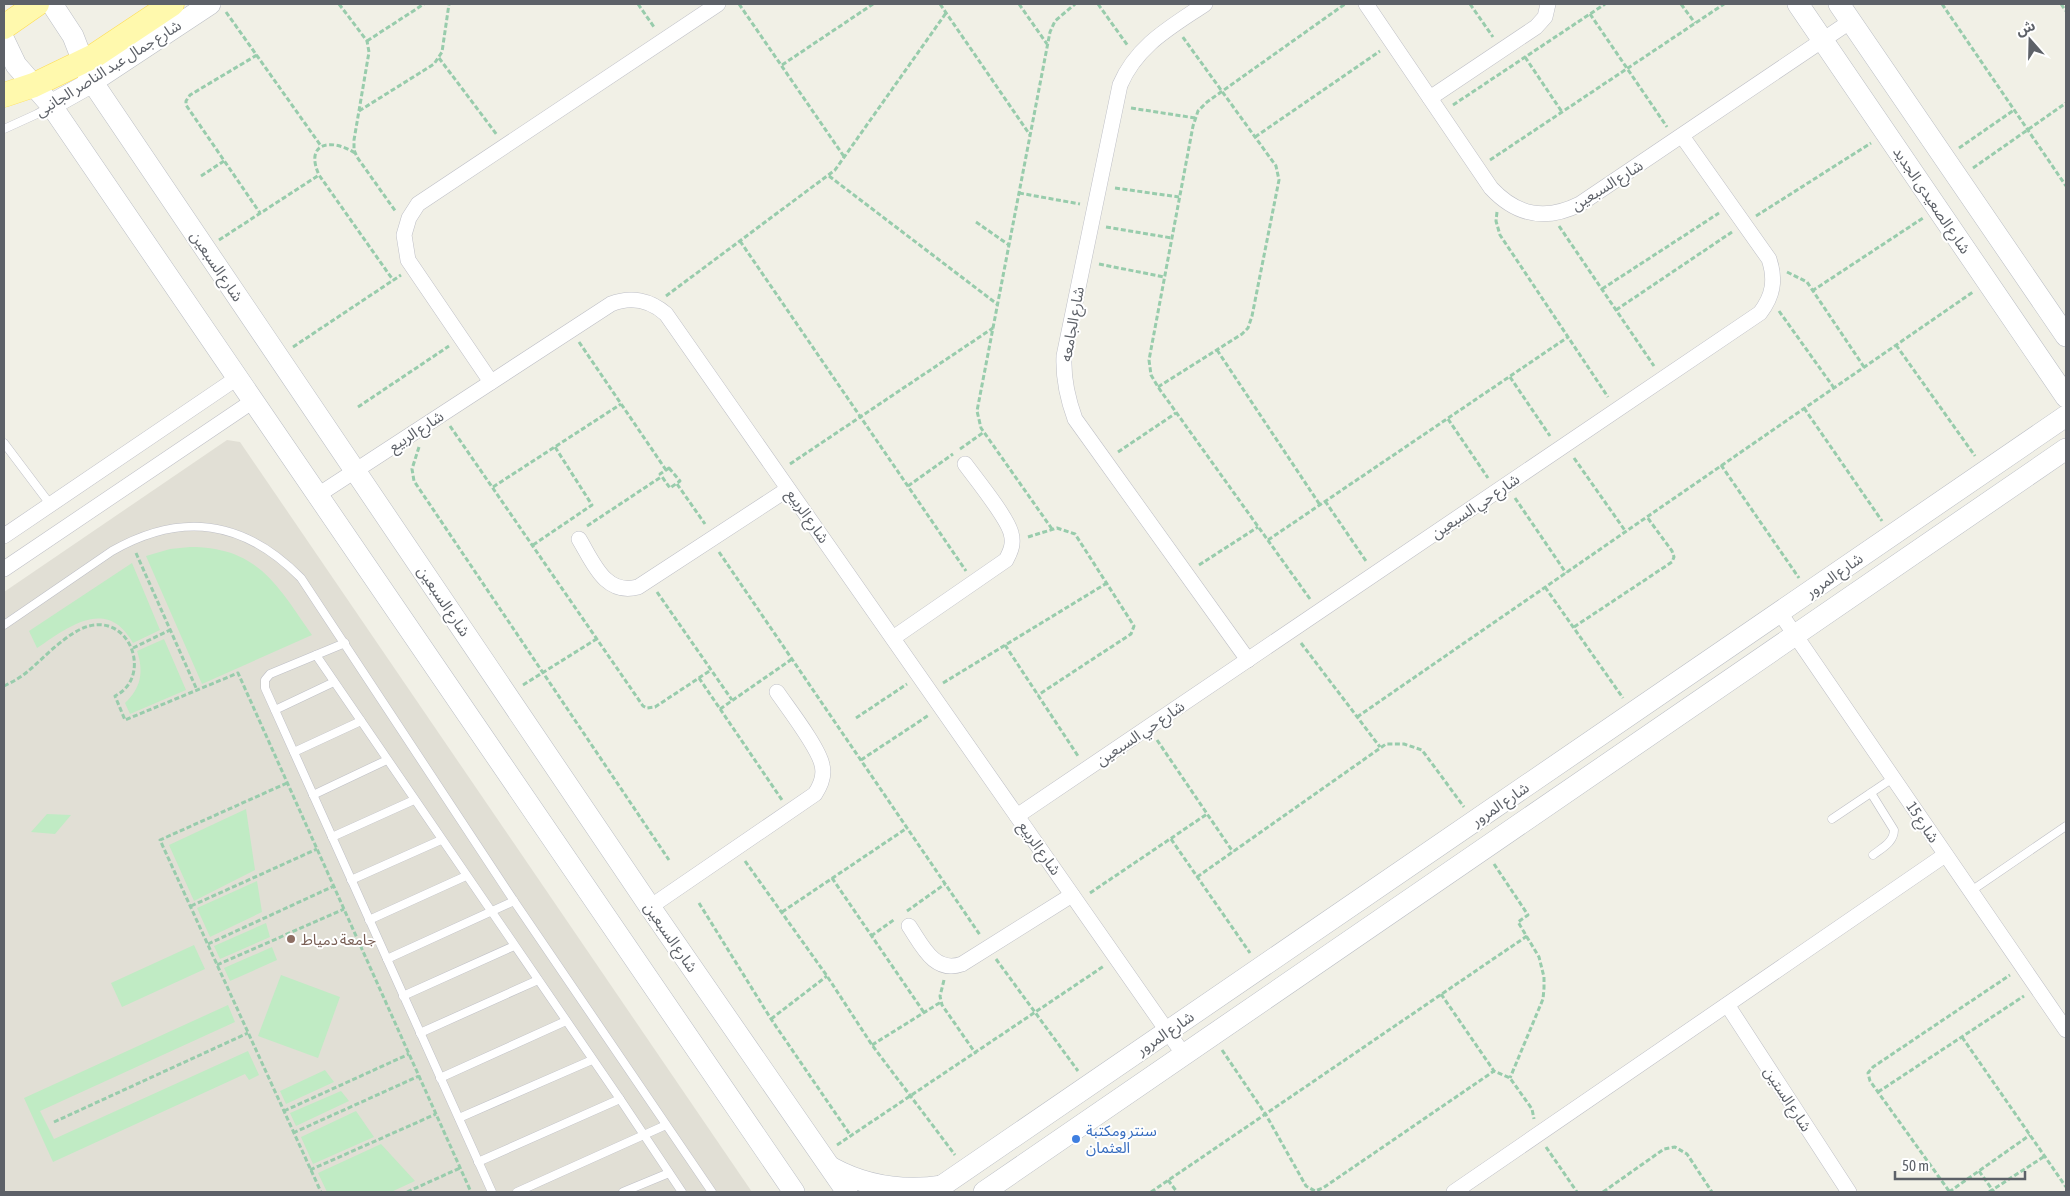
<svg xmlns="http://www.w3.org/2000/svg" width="2070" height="1196" font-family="'Asap Condensed','Noto Sans Arabic',sans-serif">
<rect width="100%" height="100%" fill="#f1f0e6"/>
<path fill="#e1dfd5" d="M 227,440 L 240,442 L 752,1192 L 4,1192 L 4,592 Z"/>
<g fill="#c0ebc4">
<path d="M 190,547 C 258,547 277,585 312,635 L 202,684 L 146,556 L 170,549 Z"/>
<path d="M 132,563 L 160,630 L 133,643 C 107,596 68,627 37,648 L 29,631 Z"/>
<path d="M 164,639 L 186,690 L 130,714 L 125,703 C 141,688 144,672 137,651 Z"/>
<path d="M 246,809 L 255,870 L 194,901 L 169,845 Z"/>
<path d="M 47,814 L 71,815 L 55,834 L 31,832 Z"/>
<path d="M 257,881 L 262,912 L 210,937 L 197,908 Z"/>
<path d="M 266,923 L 270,937 L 220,959 L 214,946 Z"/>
<path d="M 194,945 L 205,969 L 122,1007 L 111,983 Z"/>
<path d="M 272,947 L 277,960 L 230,981 L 224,968 Z"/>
<path d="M 281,975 L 340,997 L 318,1058 L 258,1036 Z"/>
<path d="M 228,1005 L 235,1022 L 40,1111 L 54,1139 L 248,1051 L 259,1075 L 249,1080 L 245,1074 L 53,1162 L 24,1098 Z"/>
<path d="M 325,1070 L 334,1082 L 286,1104 L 280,1091 Z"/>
<path d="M 341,1091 L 349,1101 L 296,1126 L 290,1113 Z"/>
<path d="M 356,1111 L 374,1137 L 313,1164 L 301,1137 Z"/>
<path d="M 381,1144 L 415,1181 L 391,1192 L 327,1192 L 318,1173 Z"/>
</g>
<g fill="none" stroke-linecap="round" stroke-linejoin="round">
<defs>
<g id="lane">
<path d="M 4,129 L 37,114 L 49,107"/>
<path d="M 4,443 L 50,504"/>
<path d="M 4,625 L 112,551 C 182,511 244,520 301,578 L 514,901 L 712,1192"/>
<path d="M 345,643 L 270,674 L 265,680 L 265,688 L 492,1192"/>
<path d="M 316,655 L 620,1099 L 682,1192"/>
<path d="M 275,710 L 334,682"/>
<path d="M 294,752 L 361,721"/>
<path d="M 1871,793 L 1894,830 C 1894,842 1882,848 1873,855"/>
<path d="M 313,795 L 387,760"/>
<path d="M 1832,819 L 1893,778"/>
<path d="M 332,837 L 414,800"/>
<path d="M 351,880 L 441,840"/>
<path d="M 1971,891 L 2066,826"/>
<path d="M 369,920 L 466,876"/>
<path d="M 387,959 L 514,901"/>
<path d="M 403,996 L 514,946"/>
<path d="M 420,1033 L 538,980"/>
<path d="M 440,1078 L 566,1021"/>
<path d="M 459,1118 L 592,1060"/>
<path d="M 478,1162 L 620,1099"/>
<path d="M 517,1192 L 666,1125"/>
<path d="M 623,1192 L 669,1173"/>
</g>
<g id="street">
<path d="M 1205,4 C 1171,27 1137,45 1120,85 L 1064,356 C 1063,378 1067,397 1075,419 L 1248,660"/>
<path d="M 1366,4 L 1491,188 C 1517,216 1546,221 1580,204 L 1851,21"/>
<path d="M 1430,98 L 1536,27 L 1545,17 L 1548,4"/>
<path d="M 491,382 L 408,260 L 404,235 L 409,218 L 418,204 L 718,4"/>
<path d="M 318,495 L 611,304 C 631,296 650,300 666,314 L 1184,1055"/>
<path d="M 4,536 L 237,378"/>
<path d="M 579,539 C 593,562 605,596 638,587 L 788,489"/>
<path d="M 4,569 L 253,401"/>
<path d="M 1780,613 L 2066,1030"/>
<path d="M 893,638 L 1006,560 C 1011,551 1014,543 1011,533 C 1007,517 976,479 965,464"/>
<path d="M 1017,816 L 1760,313 C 1773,296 1776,280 1769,259 L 1682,136"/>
<path d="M 650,907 L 815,794 C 821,785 825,776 822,765 C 819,748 788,708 777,692"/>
<path d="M 909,926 C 922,945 934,974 962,964 L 1072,895"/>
<path d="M 1728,1006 L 1849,1192"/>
<path d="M 1454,1192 L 1945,855"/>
</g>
<g id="secondary">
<path d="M 52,4 L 73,36 L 89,77 L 650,907 L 847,1192"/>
<path d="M 1798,4 L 2066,397"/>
<path d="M 1839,4 L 2066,336"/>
<path d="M 4,40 L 16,65 L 51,105 L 794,1192"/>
<path d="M 51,105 L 92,82 L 210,4"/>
<path d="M 832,1168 C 867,1187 903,1192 943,1186"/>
<path d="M 933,1192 L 2066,416"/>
<path d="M 984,1192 L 2066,449"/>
</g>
<g id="primary">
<path d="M 4,27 L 37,4"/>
<path d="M 4,95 L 34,85 L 94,56 L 172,4"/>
</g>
</defs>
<use href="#lane" stroke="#bebfc6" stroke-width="9"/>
<use href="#street" stroke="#bebfc6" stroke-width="16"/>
<use href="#secondary" stroke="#bbbec5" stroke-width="22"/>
<use href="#primary" stroke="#ffdd51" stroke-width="25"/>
<g stroke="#98ccac" stroke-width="3" stroke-dasharray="5 2.5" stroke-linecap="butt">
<path d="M 339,4 L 367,41 L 369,52 L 354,140 L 354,150 L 357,157 L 396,212"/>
<path d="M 638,4 L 654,27"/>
<path d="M 739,4 L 845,158"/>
<path d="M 940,4 L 1030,135"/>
<path d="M 1019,4 L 1047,44"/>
<path d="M 1098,4 L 1128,46"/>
<path d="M 1470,4 L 1493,37"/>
<path d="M 1681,4 L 1695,23"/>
<path d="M 1942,4 L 2066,186"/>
<path d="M 2061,4 L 2066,11"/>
<path d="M 226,12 L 321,146"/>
<path d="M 1590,14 L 1667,127"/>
<path d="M 367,41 L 424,4"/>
<path d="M 257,55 L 190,95 L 186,101 L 186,105 L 260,213"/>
<path d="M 1525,57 L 1562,112"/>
<path d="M 439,58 L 497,135"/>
<path d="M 782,65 L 873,4"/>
<path d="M 1453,105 L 1605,4"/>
<path d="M 1131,108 L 1195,118"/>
<path d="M 359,111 L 434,64 L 442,52 L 449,4"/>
<path d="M 1255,137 L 1380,51"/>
<path d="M 1959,148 L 2014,110"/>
<path d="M 355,153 C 332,138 304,142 319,175 L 393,280"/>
<path d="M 1490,160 L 1724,4"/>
<path d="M 1973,168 L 2066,103"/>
<path d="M 201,176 L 224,161"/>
<path d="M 829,176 L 997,304"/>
<path d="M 1115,188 L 1179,197"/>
<path d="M 1019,193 L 1080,204"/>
<path d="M 1497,212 L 1496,221 L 1500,235 L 1608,397"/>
<path d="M 1756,216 L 1871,143"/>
<path d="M 976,222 L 1009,245"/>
<path d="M 1559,226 L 1654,366"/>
<path d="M 1106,227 L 1172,238"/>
<path d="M 219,240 L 319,175"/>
<path d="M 740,241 L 966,571"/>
<path d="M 1099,264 L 1164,277"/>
<path d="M 1787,272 L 1807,282 L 1864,367"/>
<path d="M 1602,289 L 1719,213"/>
<path d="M 1812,291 L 1923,218"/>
<path d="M 666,296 L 835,170 L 946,13"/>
<path d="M 1616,310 L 1732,232"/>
<path d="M 1779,311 L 1834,388"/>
<path d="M 579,342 L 666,470"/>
<path d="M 1896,345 L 1975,456"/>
<path d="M 293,347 L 401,275"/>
<path d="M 1217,350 L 1320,505"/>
<path d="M 1510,377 L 1550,436"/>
<path d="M 1158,387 L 1242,334 L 1248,328 L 1252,316 L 1279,180 L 1276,166 L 1182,36"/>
<path d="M 358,407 L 449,346"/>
<path d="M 1804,408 L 1882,521"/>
<path d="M 1448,419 L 1488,478"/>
<path d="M 450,426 L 643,706 L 647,708 L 655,707 L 711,670"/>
<path d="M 419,447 L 412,469 L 414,481 L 669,860"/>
<path d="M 960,449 L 984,432"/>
<path d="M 1118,452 L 1176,413"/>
<path d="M 1574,458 L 1626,532"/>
<path d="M 790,464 L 993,328"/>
<path d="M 1721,465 L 1799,578"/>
<path d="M 669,468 L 680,481 L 670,488 L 660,474 Z"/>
<path d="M 677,484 L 705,524"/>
<path d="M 908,486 L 953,454"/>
<path d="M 493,487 L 621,404"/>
<path d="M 1515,498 L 1566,573"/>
<path d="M 1325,501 L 1366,561"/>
<path d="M 587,526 L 661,477"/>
<path d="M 1052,529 L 981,428 L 977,411 L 1050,32 L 1055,21 L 1075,4"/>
<path d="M 1028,537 L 1057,528 L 1075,534 L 1134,626 L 1131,634 L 1038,695"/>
<path d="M 1268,540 L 1568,337"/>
<path d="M 533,545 L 592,505 L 555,447"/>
<path d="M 719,552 L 980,935"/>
<path d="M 136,553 L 197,690"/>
<path d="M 1199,565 L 1258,527"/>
<path d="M 1545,587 L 1623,698"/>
<path d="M 657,592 L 732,700"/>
<path d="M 1310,599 L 1158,387 L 1151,375 L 1149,360 L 1193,126 L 1198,111 L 1207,102 L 1345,4"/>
<path d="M 1574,627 L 1672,562 L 1674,557 L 1672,551 L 1647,517"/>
<path d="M 1301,643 L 1380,747"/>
<path d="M 1005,645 L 1078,756"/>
<path d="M 133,648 L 170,630"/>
<path d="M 699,678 L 782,800"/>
<path d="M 943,683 L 1107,583"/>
<path d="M 523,685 L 598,638"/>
<path d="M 4,686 C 12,682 20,678 27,672 C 44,658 67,632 89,626 C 132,615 152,678 115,696 L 125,720 L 238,673 L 471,1192"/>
<path d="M 720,709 L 792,659"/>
<path d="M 1357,717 L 1973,292"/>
<path d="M 856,718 L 907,684"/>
<path d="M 1157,740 L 1233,852"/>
<path d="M 861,760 L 929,715"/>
<path d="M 287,783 L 160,840 L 321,1192"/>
<path d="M 1171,839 L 1250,953"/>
<path d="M 745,861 L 827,976 L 872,1045 L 955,1155"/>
<path d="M 1494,864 L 1528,915 L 1518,922 L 1539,957 L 1544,977 L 1544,988 L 1543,999 L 1510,1078"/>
<path d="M 1197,877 L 1386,744 L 1404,744 L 1422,750 L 1464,807"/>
<path d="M 832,878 L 925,1014"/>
<path d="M 1090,893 L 1207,814"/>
<path d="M 699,903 L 771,1019 L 851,1136"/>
<path d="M 191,906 L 317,849"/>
<path d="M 907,911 L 945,884"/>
<path d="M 782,912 L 907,828"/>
<path d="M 871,936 L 895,919"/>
<path d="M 208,944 L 334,886"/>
<path d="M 996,959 L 1078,1071"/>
<path d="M 217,965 L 344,909"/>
<path d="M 944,980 L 940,996 L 942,1005 L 976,1054"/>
<path d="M 1441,994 L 1494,1071 L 1510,1078 L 1532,1109 L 1534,1119"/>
<path d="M 771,1019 L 827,976"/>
<path d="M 1962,1037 L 2066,1187"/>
<path d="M 872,1045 L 941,1002"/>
<path d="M 1222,1050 L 1266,1115 L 1306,1186 L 1315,1191 L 1323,1188 L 1494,1071"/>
<path d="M 1878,1092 L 2024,996"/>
<path d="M 284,1111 L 409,1054"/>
<path d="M 54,1122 L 248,1033"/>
<path d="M 293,1133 L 419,1076"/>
<path d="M 837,1145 L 1104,966"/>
<path d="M 1546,1147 L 1577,1192"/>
<path d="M 310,1170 L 436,1114"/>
<path d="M 1979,1171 L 1994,1192"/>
<path d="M 1168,1180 L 1177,1192"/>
<path d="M 1949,1191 L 1870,1081 L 1868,1073 L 1873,1067 L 2010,975"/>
<path d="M 407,1192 L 460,1168"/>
<path d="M 1151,1192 L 1527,936"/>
<path d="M 1603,1192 L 1664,1149 L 1675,1147 L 1687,1154 L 1712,1192"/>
<path d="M 1949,1192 L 2030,1135"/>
<path d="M 1989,1192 L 2045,1156"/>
</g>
<use href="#lane" stroke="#fff" stroke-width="8"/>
<use href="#street" stroke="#fff" stroke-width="15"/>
<use href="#secondary" stroke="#fff" stroke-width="21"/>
<use href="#primary" stroke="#fff9ad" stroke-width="24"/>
</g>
<circle fill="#8d6e63" stroke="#fff" stroke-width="2" cx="291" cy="939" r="5"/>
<circle fill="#3f7fe0" stroke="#fff" stroke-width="2" cx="1076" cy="1139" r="5"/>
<g text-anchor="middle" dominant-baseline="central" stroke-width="4" stroke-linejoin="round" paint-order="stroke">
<g font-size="15" fill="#5d6168" stroke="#fff">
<text transform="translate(108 68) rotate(-32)">شارع جمال عبد الناصر الجانبى</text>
<text transform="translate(1607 185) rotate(-32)">شارع السبعين</text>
<text transform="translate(1932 200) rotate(56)">شارع الصعيدى الجديد</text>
<text transform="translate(217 266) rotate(56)">شارع السبعين</text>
<text transform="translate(1072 324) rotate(-80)">شارع الجامعه</text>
<text transform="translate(416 431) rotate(-33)">شارع الربيع</text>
<text transform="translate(1475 506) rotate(-34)">شارع حي السبعين</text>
<text transform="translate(808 516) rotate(55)">شارع الربيع</text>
<text transform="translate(1834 575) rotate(-35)">شارع المرور</text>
<text transform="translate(444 601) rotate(56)">شارع السبعين</text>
<text transform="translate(1140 733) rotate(-34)">شارع حي السبعين</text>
<text transform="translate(1500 804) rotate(-34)">شارع المرور</text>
<text transform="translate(1923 822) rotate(56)">شارع 15</text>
<text transform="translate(1040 848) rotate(55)">شارع الربيع</text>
<text transform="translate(671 937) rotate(55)">شارع السبعين</text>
<text transform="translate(1165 1033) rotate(-34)">شارع المرور</text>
<text transform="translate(1788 1099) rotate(57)">شارع الستين</text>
</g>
<g font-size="15" fill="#785e54" stroke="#fff" text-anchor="start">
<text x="301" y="939">جامعة دمياط</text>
</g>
<g font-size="15" fill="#366cbe" stroke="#fff" text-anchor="start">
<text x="1086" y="1130">سنتر ومكتبة<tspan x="1086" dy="17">العثمان</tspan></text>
</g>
</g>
<rect width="2070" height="1196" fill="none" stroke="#5d6168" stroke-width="10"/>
<g transform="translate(2030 40) rotate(340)" stroke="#ffffff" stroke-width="4" paint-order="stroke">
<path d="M0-4L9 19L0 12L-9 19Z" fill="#5d6168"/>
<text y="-8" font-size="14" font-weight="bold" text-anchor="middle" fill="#5d6168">ش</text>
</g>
<path d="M1895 1171v8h130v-8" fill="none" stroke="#5d6168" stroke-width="2.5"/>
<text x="1902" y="1171" font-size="15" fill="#5d6168" stroke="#ffffff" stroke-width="4" paint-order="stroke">50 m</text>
</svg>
